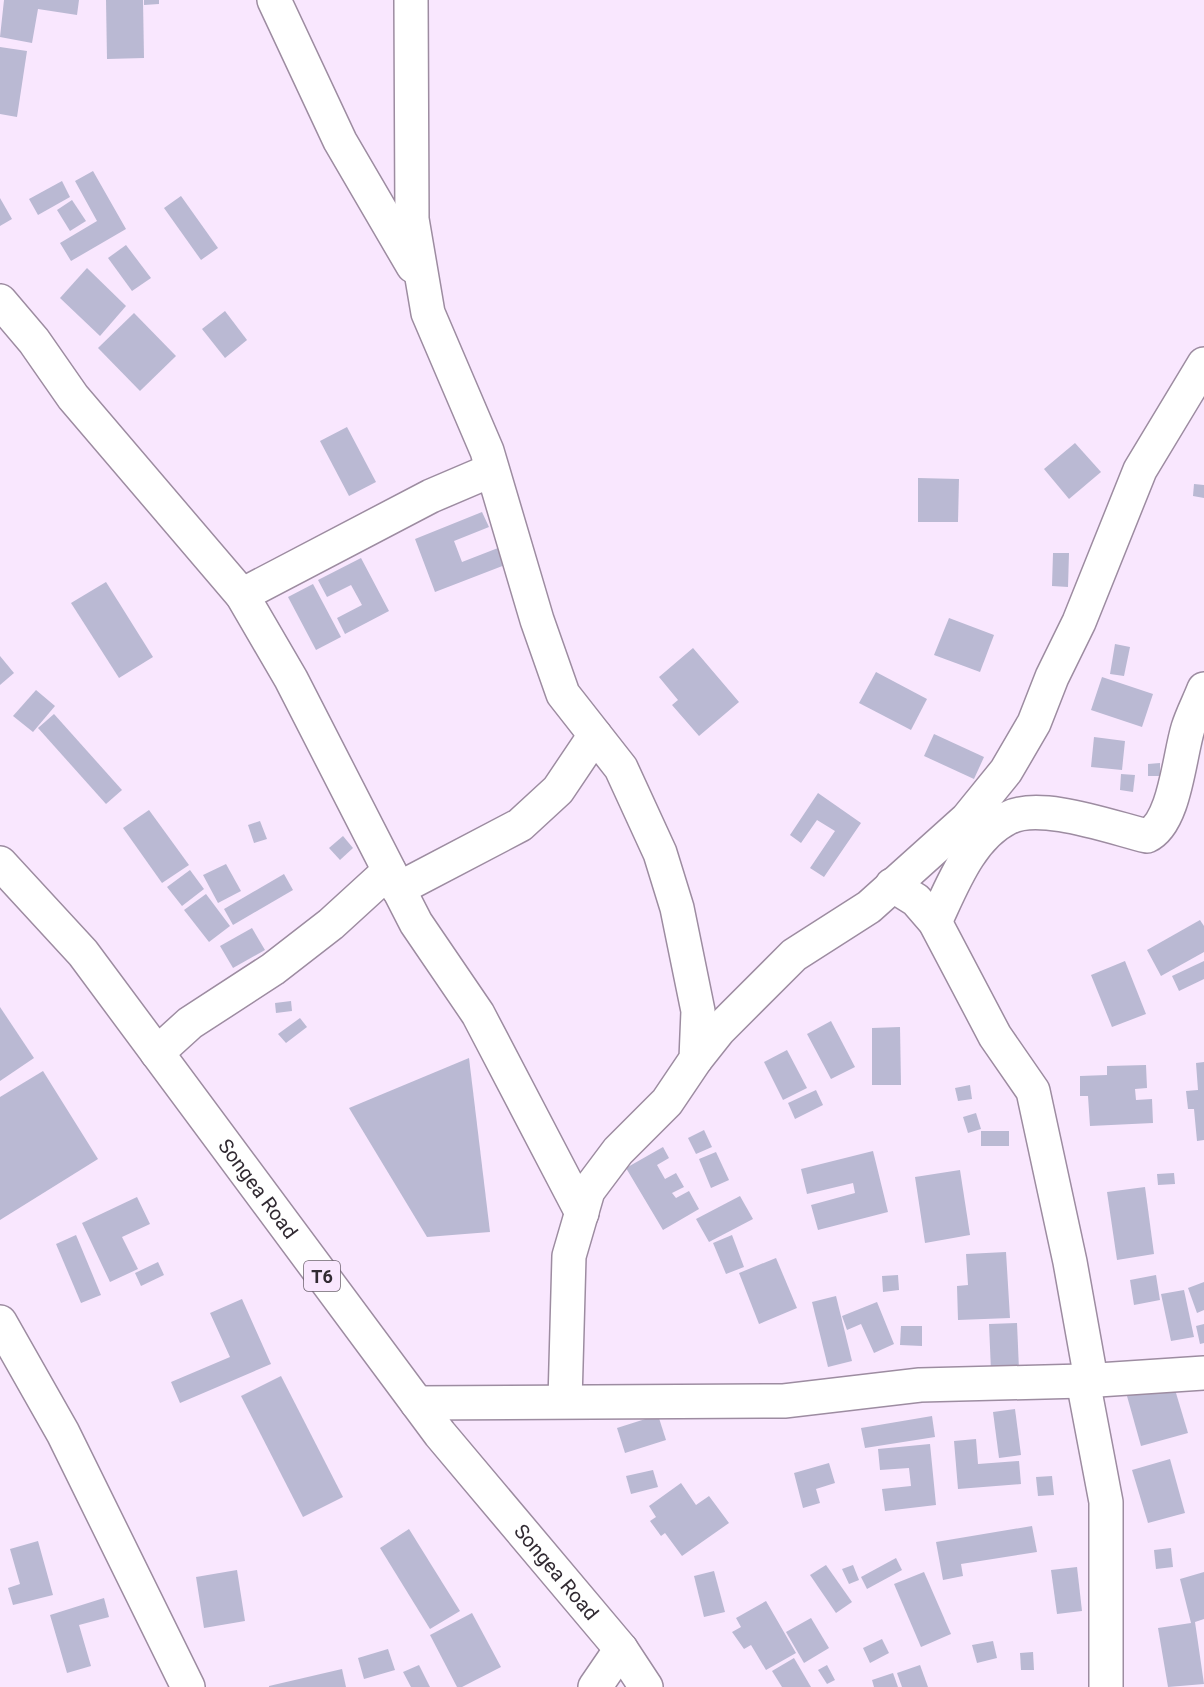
<svg xmlns="http://www.w3.org/2000/svg" width="1204" height="1687" font-family="Roboto,sans-serif">
<rect width="100%" height="100%" fill="#f9e7fe"/>
<g fill="#bab9d3">
<path d="M 4,0 L 79,0 L 77,15 L 38,9 L 32,43 L 0,37 Z"/>
<path d="M 106,0 L 143,0 L 144,58 L 107,59 Z"/>
<path d="M 144,0 L 159,0 L 159,4 L 144,5 Z"/>
<path d="M 0,47 L 27,51 L 17,117 L 0,114 Z"/>
<path d="M 93,171 L 126,229 L 71,261 L 60,243 L 97,221 L 75,181 Z"/>
<path d="M 62,181 L 70,197 L 38,215 L 29,199 Z"/>
<path d="M 181,196 L 218,248 L 201,260 L 164,208 Z"/>
<path d="M 0,198 L 12,219 L 0,226 Z"/>
<path d="M 72,200 L 86,221 L 70,231 L 57,210 Z"/>
<path d="M 126,245 L 151,278 L 132,291 L 108,258 Z"/>
<path d="M 87,268 L 126,306 L 100,336 L 60,298 Z"/>
<path d="M 225,311 L 247,340 L 225,358 L 202,329 Z"/>
<path d="M 134,313 L 176,356 L 140,391 L 98,348 Z"/>
<path d="M 347,427 L 376,482 L 349,496 L 320,441 Z"/>
<path d="M 1075,443 L 1101,472 L 1069,499 L 1044,469 Z"/>
<path d="M 918,478 L 959,479 L 958,522 L 918,522 Z"/>
<path d="M 1194,484 L 1204,485 L 1204,498 L 1193,496 Z"/>
<path d="M 482,512 L 489,527 L 454,541 L 462,562 L 498,548 L 505,565 L 435,592 L 415,539 Z"/>
<path d="M 1053,553 L 1069,553 L 1068,587 L 1052,586 Z"/>
<path d="M 361,558 L 389,611 L 345,634 L 337,618 L 362,605 L 351,585 L 327,597 L 318,580 Z"/>
<path d="M 106,582 L 153,657 L 119,678 L 71,603 Z"/>
<path d="M 313,584 L 341,637 L 316,650 L 288,597 Z"/>
<path d="M 949,618 L 994,635 L 980,672 L 934,655 Z"/>
<path d="M 1115,644 L 1130,647 L 1124,676 L 1110,674 Z"/>
<path d="M 693,648 L 739,702 L 699,736 L 672,705 L 678,700 L 659,677 Z"/>
<path d="M 0,656 L 14,673 L 0,685 Z"/>
<path d="M 876,672 L 927,699 L 911,730 L 859,703 Z"/>
<path d="M 1102,677 L 1153,694 L 1142,727 L 1091,710 Z"/>
<path d="M 36,690 L 55,706 L 33,732 L 13,716 Z"/>
<path d="M 54,714 L 122,790 L 106,804 L 38,728 Z"/>
<path d="M 934,734 L 984,757 L 974,779 L 924,756 Z"/>
<path d="M 1094,737 L 1125,741 L 1122,770 L 1091,767 Z"/>
<path d="M 1160,763 L 1160,776 L 1148,776 L 1148,764 Z"/>
<path d="M 1121,774 L 1135,775 L 1133,792 L 1120,790 Z"/>
<path d="M 818,793 L 861,823 L 824,877 L 810,868 L 835,831 L 817,820 L 801,843 L 790,835 Z"/>
<path d="M 149,810 L 189,865 L 162,883 L 123,828 Z"/>
<path d="M 260,821 L 267,839 L 254,843 L 248,825 Z"/>
<path d="M 343,836 L 353,848 L 340,860 L 329,848 Z"/>
<path d="M 226,864 L 241,891 L 218,903 L 203,875 Z"/>
<path d="M 190,870 L 204,889 L 182,906 L 167,887 Z"/>
<path d="M 284,874 L 293,890 L 233,925 L 224,909 Z"/>
<path d="M 206,894 L 230,926 L 209,942 L 184,910 Z"/>
<path d="M 1200,920 L 1204,926 L 1204,952 L 1161,976 L 1147,950 Z"/>
<path d="M 252,928 L 265,950 L 233,968 L 220,946 Z"/>
<path d="M 1125,961 L 1146,1014 L 1112,1027 L 1091,975 Z"/>
<path d="M 1204,961 L 1204,979 L 1179,991 L 1172,976 Z"/>
<path d="M 291,1001 L 292,1011 L 276,1013 L 275,1003 Z"/>
<path d="M 0,1007 L 34,1058 L 0,1081 Z"/>
<path d="M 300,1018 L 307,1027 L 286,1043 L 278,1034 Z"/>
<path d="M 831,1021 L 855,1067 L 831,1079 L 807,1034 Z"/>
<path d="M 900,1027 L 901,1085 L 872,1085 L 872,1028 Z"/>
<path d="M 787,1050 L 807,1088 L 783,1100 L 764,1062 Z"/>
<path d="M 469,1058 L 490,1232 L 427,1237 L 349,1108 Z"/>
<path d="M 1204,1062 L 1204,1140 L 1197,1141 L 1194,1109 L 1188,1109 L 1186,1091 L 1198,1090 L 1196,1063 Z"/>
<path d="M 1146,1065 L 1147,1088 L 1135,1089 L 1136,1100 L 1152,1099 L 1153,1123 L 1090,1126 L 1088,1096 L 1080,1096 L 1080,1076 L 1107,1075 L 1107,1066 Z"/>
<path d="M 43,1071 L 98,1159 L 0,1220 L 0,1097 Z"/>
<path d="M 970,1085 L 972,1099 L 958,1101 L 955,1088 Z"/>
<path d="M 816,1090 L 823,1105 L 795,1119 L 788,1103 Z"/>
<path d="M 976,1113 L 981,1129 L 968,1133 L 963,1117 Z"/>
<path d="M 704,1130 L 712,1147 L 696,1154 L 688,1138 Z"/>
<rect x="981" y="1131" width="28" height="15"/>
<path d="M 663,1147 L 669,1158 L 657,1165 L 665,1179 L 676,1173 L 684,1187 L 672,1193 L 676,1198 L 689,1191 L 699,1209 L 663,1230 L 626,1168 Z"/>
<path d="M 873,1151 L 888,1212 L 818,1230 L 811,1205 L 855,1193 L 853,1183 L 807,1194 L 801,1169 Z"/>
<path d="M 716,1152 L 729,1180 L 711,1188 L 699,1159 Z"/>
<path d="M 960,1170 L 970,1235 L 925,1243 L 915,1177 Z"/>
<path d="M 1174,1173 L 1175,1184 L 1158,1185 L 1157,1174 Z"/>
<path d="M 1145,1187 L 1154,1254 L 1117,1260 L 1107,1192 Z"/>
<path d="M 740,1196 L 753,1219 L 709,1242 L 696,1219 Z"/>
<path d="M 137,1197 L 150,1224 L 122,1237 L 138,1269 L 110,1282 L 82,1223 Z"/>
<path d="M 76,1235 L 101,1295 L 81,1303 L 56,1244 Z"/>
<path d="M 732,1235 L 744,1267 L 726,1274 L 713,1243 Z"/>
<path d="M 1006,1252 L 1010,1318 L 958,1320 L 957,1286 L 968,1285 L 966,1254 Z"/>
<path d="M 776,1258 L 797,1308 L 759,1324 L 739,1273 Z"/>
<path d="M 158,1262 L 164,1275 L 141,1286 L 135,1273 Z"/>
<path d="M 898,1275 L 899,1290 L 883,1292 L 882,1276 Z"/>
<path d="M 1156,1275 L 1160,1300 L 1134,1305 L 1130,1280 Z"/>
<path d="M 1204,1282 L 1204,1310 L 1197,1313 L 1188,1288 Z"/>
<path d="M 1184,1290 L 1194,1337 L 1171,1341 L 1161,1294 Z"/>
<path d="M 836,1296 L 852,1361 L 828,1367 L 812,1302 Z"/>
<path d="M 242,1299 L 271,1364 L 180,1403 L 171,1382 L 230,1357 L 210,1313 Z"/>
<path d="M 877,1302 L 894,1344 L 874,1353 L 861,1324 L 847,1330 L 842,1316 Z"/>
<path d="M 1017,1323 L 1019,1370 L 991,1371 L 989,1324 Z"/>
<path d="M 1204,1324 L 1204,1343 L 1200,1344 L 1196,1326 Z"/>
<path d="M 901,1326 L 922,1326 L 922,1346 L 900,1345 Z"/>
<path d="M 281,1376 L 343,1497 L 303,1517 L 241,1396 Z"/>
<path d="M 1173,1383 L 1188,1433 L 1141,1446 L 1127,1396 Z"/>
<path d="M 1015,1409 L 1021,1455 L 999,1458 L 993,1412 Z"/>
<path d="M 658,1415 L 666,1440 L 625,1453 L 617,1428 Z"/>
<path d="M 932,1416 L 935,1437 L 865,1448 L 861,1428 Z"/>
<path d="M 976,1439 L 978,1464 L 1019,1461 L 1021,1484 L 958,1489 L 954,1441 Z"/>
<path d="M 930,1444 L 936,1505 L 885,1511 L 882,1489 L 911,1486 L 909,1468 L 880,1470 L 878,1449 Z"/>
<path d="M 1170,1459 L 1185,1513 L 1148,1523 L 1132,1470 Z"/>
<path d="M 829,1463 L 835,1483 L 816,1489 L 820,1503 L 803,1508 L 794,1473 Z"/>
<path d="M 653,1470 L 658,1487 L 631,1494 L 626,1476 Z"/>
<path d="M 1052,1476 L 1054,1495 L 1038,1496 L 1036,1477 Z"/>
<path d="M 681,1483 L 696,1505 L 709,1496 L 729,1523 L 682,1556 L 665,1533 L 661,1536 L 650,1521 L 656,1517 L 649,1506 Z"/>
<path d="M 1032,1526 L 1037,1552 L 961,1564 L 963,1576 L 943,1580 L 936,1542 Z"/>
<path d="M 409,1529 L 460,1611 L 430,1629 L 380,1548 Z"/>
<path d="M 38,1541 L 53,1595 L 13,1605 L 8,1588 L 20,1584 L 10,1549 Z"/>
<path d="M 1171,1548 L 1173,1567 L 1156,1569 L 1154,1550 Z"/>
<path d="M 896,1558 L 902,1570 L 867,1589 L 861,1577 Z"/>
<path d="M 826,1565 L 852,1602 L 836,1613 L 810,1575 Z"/>
<path d="M 853,1565 L 859,1580 L 849,1584 L 842,1569 Z"/>
<path d="M 1077,1567 L 1082,1611 L 1057,1614 L 1051,1570 Z"/>
<path d="M 237,1570 L 245,1621 L 204,1628 L 196,1577 Z"/>
<path d="M 714,1571 L 725,1612 L 704,1617 L 694,1576 Z"/>
<path d="M 924,1572 L 951,1634 L 921,1647 L 894,1584 Z"/>
<path d="M 1204,1572 L 1204,1619 L 1195,1622 L 1204,1684 L 1168,1687 L 1158,1628 L 1191,1623 L 1180,1579 Z"/>
<path d="M 104,1598 L 109,1617 L 79,1625 L 91,1666 L 67,1673 L 50,1615 Z"/>
<path d="M 766,1601 L 796,1653 L 766,1670 L 751,1645 L 744,1649 L 732,1632 L 741,1627 L 736,1618 Z"/>
<path d="M 472,1613 L 501,1667 L 462,1687 L 457,1687 L 430,1635 Z"/>
<path d="M 811,1618 L 829,1648 L 804,1663 L 786,1632 Z"/>
<path d="M 882,1639 L 889,1653 L 870,1663 L 863,1648 Z"/>
<path d="M 993,1641 L 997,1658 L 977,1663 L 972,1645 Z"/>
<path d="M 388,1649 L 395,1670 L 364,1679 L 358,1658 Z"/>
<path d="M 1033,1652 L 1034,1670 L 1021,1670 L 1020,1653 Z"/>
<path d="M 794,1658 L 811,1687 L 782,1687 L 772,1671 Z"/>
<path d="M 419,1665 L 430,1687 L 411,1687 L 403,1672 Z"/>
<path d="M 827,1665 L 835,1680 L 827,1684 L 818,1670 Z"/>
<path d="M 920,1665 L 928,1687 L 902,1687 L 897,1673 Z"/>
<path d="M 342,1669 L 346,1687 L 269,1687 L 269,1686 Z"/>
<path d="M 893,1673 L 898,1687 L 874,1687 L 872,1680 Z"/>
</g>
<g fill="none" stroke-linecap="round" stroke-linejoin="round">
<defs>
<g id="street">
<path d="M 274,0 L 340,141 L 413,266"/>
<path d="M 411,0 L 412,219 L 428,313 L 487,451 L 537,620 L 563,694 L 621,768 L 660,853 L 677,908 L 698,1011 L 696,1059 L 667,1102 L 618,1151 L 588,1191 L 569,1256 L 565,1401"/>
<path d="M 0,301 L 34,341 L 73,397 L 242,595 L 291,679 L 416,923 L 478,1014 L 582,1213"/>
<path d="M 242,595 L 431,496 L 492,470"/>
<path d="M 892,885 L 916,900 L 935,922 L 995,1036 L 1033,1091 L 1070,1262 L 1091,1379"/>
<path d="M 398,889 L 520,825 L 558,790 L 595,735"/>
<path d="M 935,922 C 952,886 970,837 1008,818 C 1040,801 1113,828 1147,836 C 1175,823 1179,757 1188,728 C 1192,715 1199,702 1204,689"/>
<path d="M 157,1053 L 190,1023 L 273,969 L 331,924 L 389,871"/>
<path d="M 696,1059 L 719,1030 L 794,955 L 869,907 L 967,819 L 1006,771 L 1034,723 L 1052,677 L 1079,622 L 1140,470 L 1204,364"/>
<path d="M 0,1322 L 63,1433 L 188,1687"/>
<path d="M 1083,1381 L 1106,1502 L 1106,1687"/>
<path d="M 417,1403 L 784,1401 L 920,1385 L 1083,1381 L 1204,1373"/>
<path d="M 595,1687 L 621,1649"/>
</g>
<g id="highway">
<path id="s1" d="M 0,863 L 83,953 L 440,1434 L 621,1649 L 646,1687"/>
</g>
</defs>
<use href="#street" stroke="#9d8ca1" stroke-width="36"/>
<use href="#highway" stroke="#9d8ca1" stroke-width="36"/>
<use href="#street" stroke="#fff" stroke-width="33"/>
<use href="#highway" stroke="#fff" stroke-width="33"/>
</g>
<g text-anchor="middle" dominant-baseline="central" stroke-width="6" stroke-linejoin="round" paint-order="stroke">
<rect fill="#f9e7fe" stroke="#6d636f" stroke-width="1.5" x="304" y="1261" width="36" height="30" rx="4.5"/>
<g font-size="18" font-weight="bold" fill="#312a32">
<text x="322" y="1276">T6</text>
</g>
<g font-size="20" fill="#312a32" stroke="#f9e7fe">
<text stroke="none"><textPath href="#s1" startOffset="416">Songea Road</textPath></text>
<text stroke="none"><textPath href="#s1" startOffset="902">Songea Road</textPath></text>
</g>
</g>
</svg>
